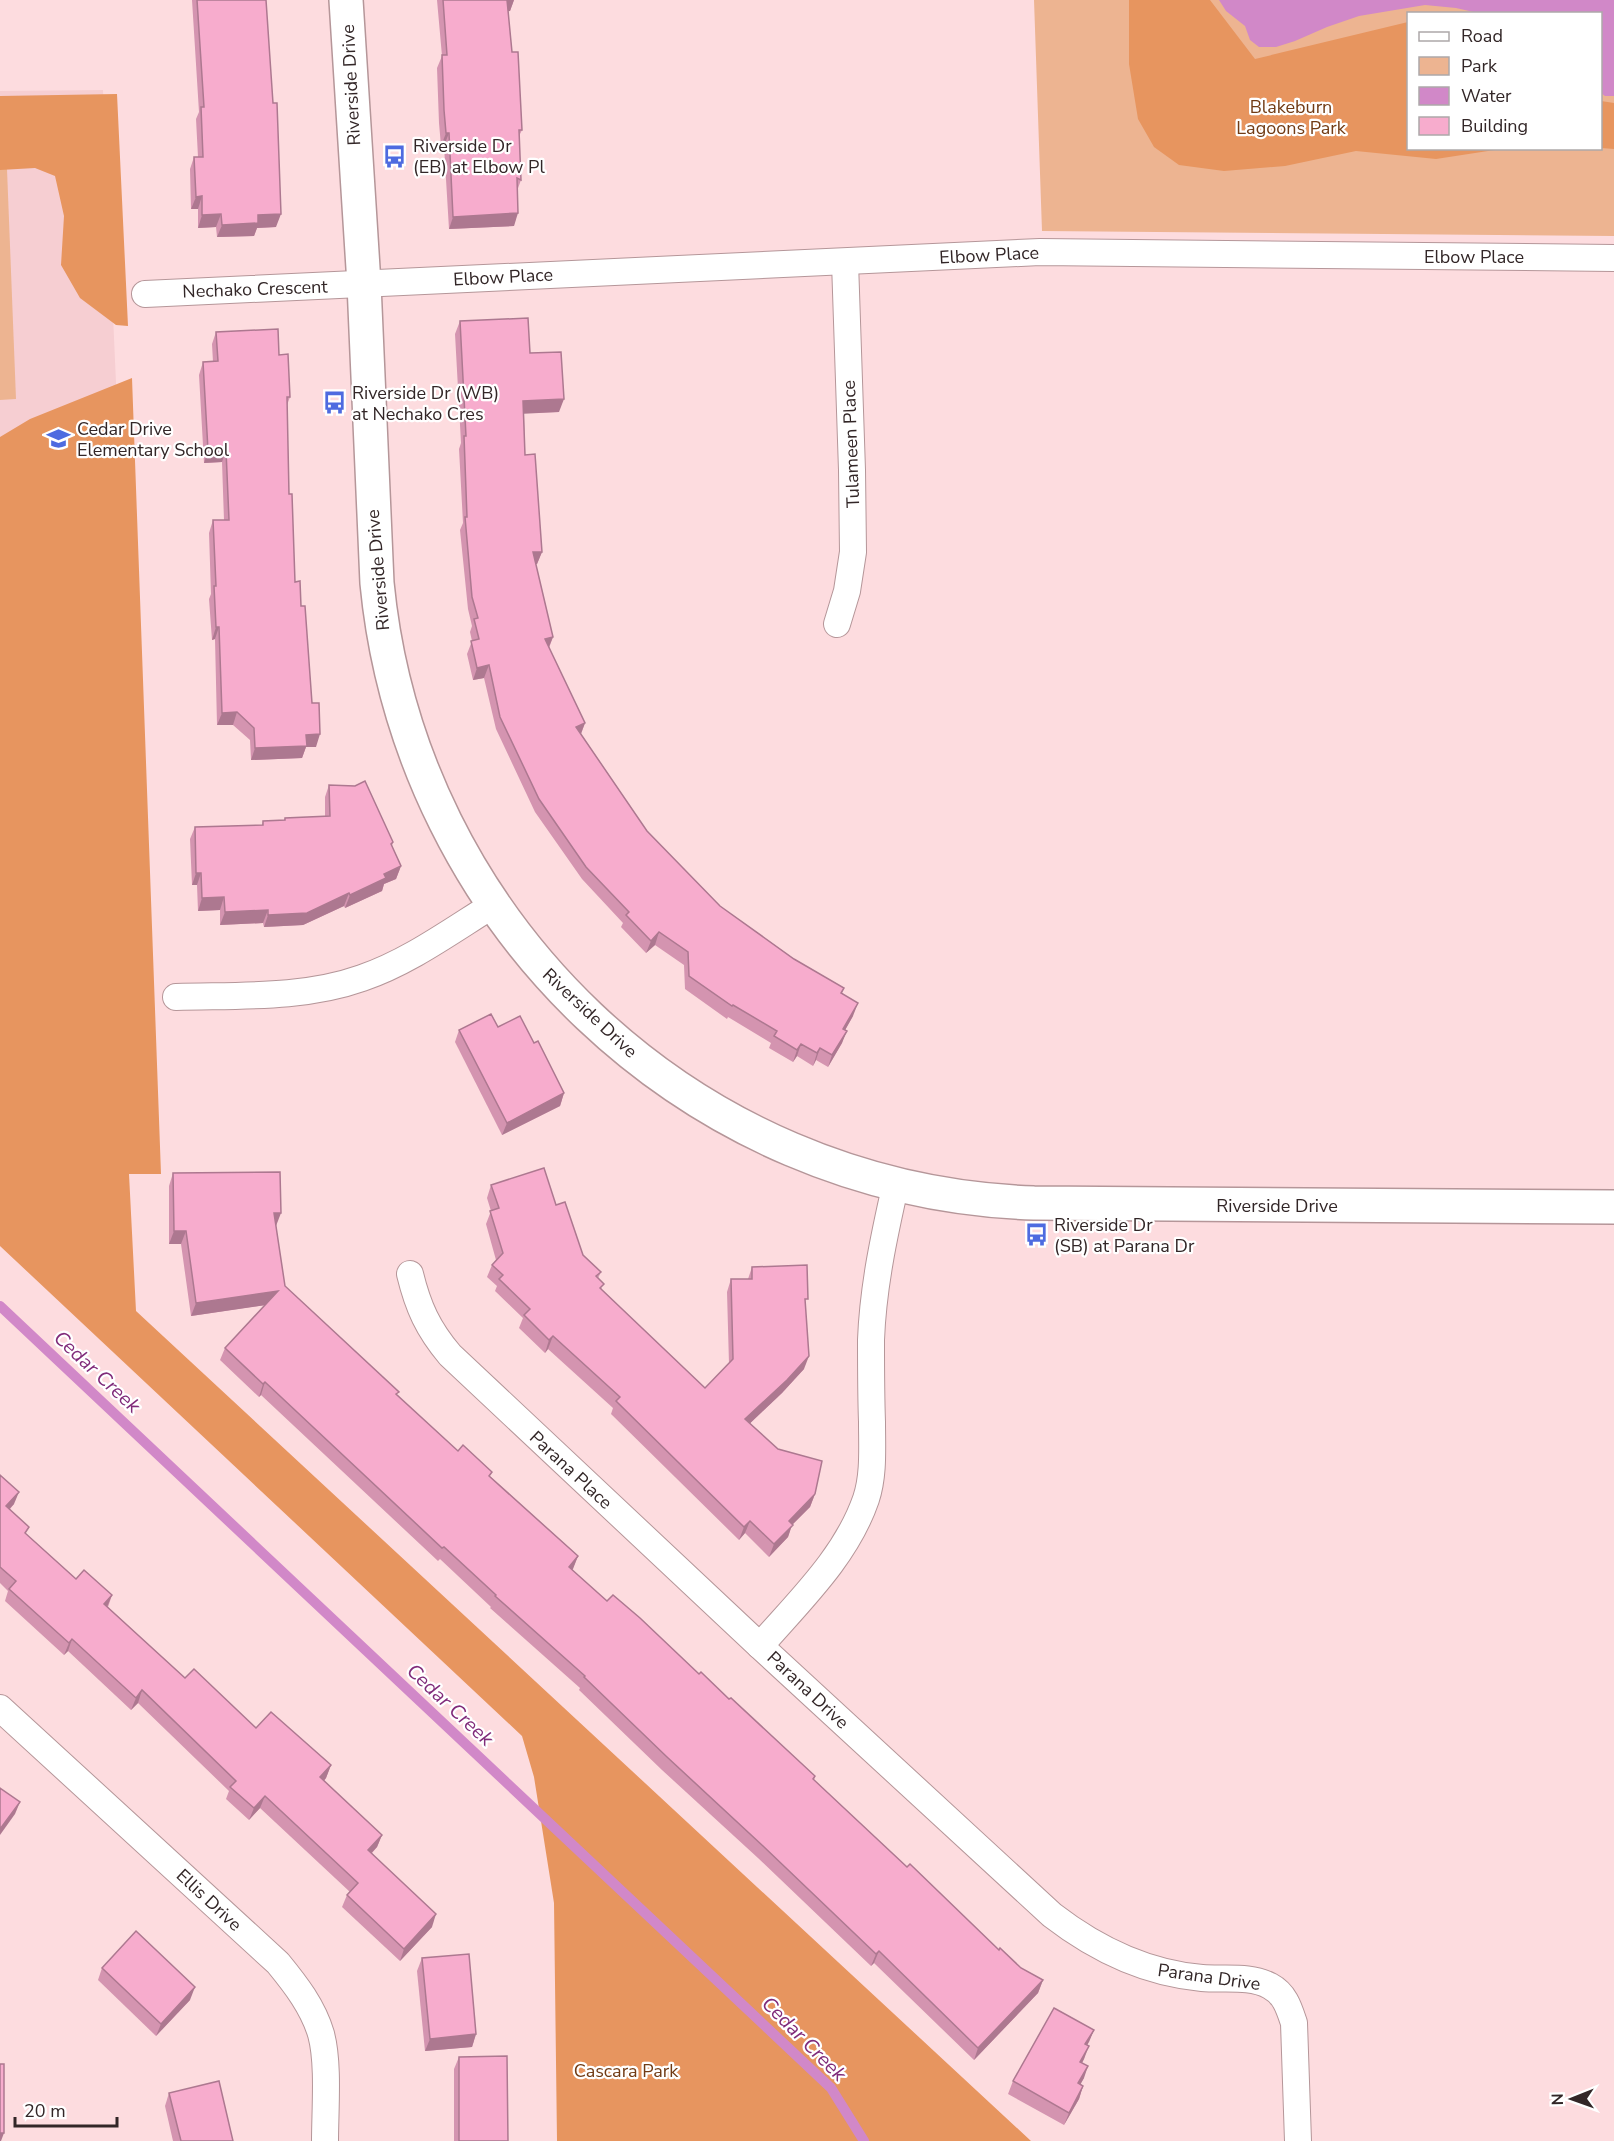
<svg xmlns="http://www.w3.org/2000/svg" width="1614" height="2141" font-family="'Nunito Sans',sans-serif">
<rect width="100%" height="100%" fill="#fddcdf"/>
<path fill="#f6ced2" d="M 103,90 L 134,788 L 0,794 L 0,91 Z"/>
<g fill="#edb491" fill-rule="evenodd">
<path d="M 1034,0 L 1614,0 L 1614,236 L 1042,231 ZM 1408,14 L 1600,14 L 1600,148 L 1408,148 Z"/>
<path d="M 0,169 L 7,169 L 16,399 L 0,400 Z"/>
</g>
<g fill="#e7955f">
<path d="M 1129,0 L 1210,0 L 1255,59 L 1408,22 L 1408,148 L 1501,149 L 1436,159 L 1356,151 L 1285,166 L 1224,171 L 1179,165 L 1154,147 L 1138,119 L 1129,64 Z"/>
<path d="M 117,94 L 128,326 L 116,325 L 80,298 L 61,265 L 64,216 L 55,176 L 35,168 L 0,170 L 0,96 Z"/>
<path d="M 1601,101 L 1614,103 L 1614,149 L 1601,148 Z"/>
<path d="M 132,378 L 161,1174 L 129,1174 L 136,1311 L 1031,2141 L 557,2141 L 554,1903 L 534,1777 L 522,1736 L 0,1246 L 0,437 L 30,419 Z"/>
</g>
<path fill="#d188c8" d="M 1219,0 L 1614,0 L 1614,96 L 1605,96 L 1601,93 L 1600,14 L 1478,13 L 1456,8 L 1425,5 L 1359,16 L 1327,27 L 1295,41 L 1276,47 L 1259,47 L 1250,40 L 1245,26 L 1226,11 Z"/>
<g fill="none" stroke-linecap="round" stroke-linejoin="round">
<path stroke="#d188c8" stroke-width="10" d="M 0,1306 L 831,2088 L 864,2141"/>
<defs>
<g id="street">
<path d="M 145,294 L 1040,252 L 1614,258"/>
<path d="M 837,624 L 847,591 L 853,552 L 852,470 L 845,262"/>
<path d="M 176,997 C 237,995 303,999 362,978 C 409,962 451,931 493,905"/>
<path d="M 410,1274 C 418,1307 428,1329 450,1355 L 760,1646 L 1052,1915 C 1096,1949 1145,1973 1202,1978 C 1224,1980 1250,1975 1270,1986 C 1285,1994 1289,2008 1294,2023 L 1298,2141"/>
<path d="M 760,1646 C 799,1601 846,1557 866,1499 C 874,1475 872,1448 872,1422 C 871,1395 871,1368 871,1340 C 873,1287 884,1236 896,1183"/>
<path d="M 0,1708 L 278,1963 C 296,1985 313,2007 321,2034 C 329,2063 325,2110 325,2141"/>
</g>
<path id="secondary" d="M 346,0 L 364,284 L 377,583 C 410,923 691,1192 1034,1203 L 1614,1207"/>
</defs>
<use href="#street" stroke="#b59699" stroke-width="28"/>
<use href="#secondary" stroke="#b59699" stroke-width="36"/>
<use href="#street" stroke="#fff" stroke-width="26"/>
<use href="#secondary" stroke="#fff" stroke-width="33"/>
</g>
<g fill="#d494b0">
<path d="M 192,0 L 266,0 L 276,227 L 257,228 L 254,236 L 217,237 L 216,227 L 198,228 L 198,209 L 191,209 L 190,169 L 194,157 L 198,157 L 196,119 L 199,112 Z"/>
<path d="M 437,0 L 514,0 L 510,11 L 508,11 L 512,52 L 522,130 L 519,136 L 521,180 L 517,191 L 514,226 L 449,229 L 444,146 L 441,146 L 439,123 L 437,68 L 442,56 Z"/>
<path d="M 460,321 L 530,353 L 559,412 L 524,413 L 525,455 L 542,552 L 537,564 L 536,564 L 553,637 L 549,648 L 585,723 L 581,734 L 647,831 L 720,906 L 794,959 L 844,988 L 842,993 L 853,1016 L 845,1030 L 842,1043 L 828,1067 L 816,1060 L 813,1066 L 797,1056 L 793,1062 L 769,1048 L 771,1043 L 728,1017 L 727,1019 L 685,989 L 684,965 L 655,945 L 646,953 L 621,927 L 623,923 L 582,879 L 535,812 L 496,729 L 484,678 L 473,680 L 467,654 L 472,641 L 470,632 L 472,626 L 468,609 L 460,530 L 463,523 L 459,449 L 461,443 L 455,334 Z"/>
<path d="M 216,332 L 279,355 L 290,397 L 287,405 L 289,494 L 295,582 L 301,606 L 316,747 L 306,747 L 302,758 L 251,760 L 250,740 L 233,725 L 217,725 L 215,639 L 212,640 L 209,599 L 211,594 L 209,533 L 213,520 L 224,520 L 222,462 L 204,463 L 199,375 L 203,362 L 213,362 L 212,344 Z"/>
<path d="M 329,785 L 393,842 L 392,846 L 401,866 L 396,879 L 384,884 L 382,891 L 345,908 L 344,906 L 303,925 L 264,927 L 263,923 L 220,925 L 220,910 L 198,911 L 197,885 L 192,885 L 190,839 L 195,827 L 262,825 L 263,821 L 284,820 L 285,818 L 325,817 L 325,797 Z"/>
<path d="M 498,1027 L 534,1043 L 564,1093 L 560,1106 L 502,1135 L 455,1042 L 459,1030 Z"/>
<path d="M 173,1173 L 276,1226 L 285,1286 L 397,1396 L 458,1451 L 491,1477 L 578,1556 L 572,1570 L 607,1601 L 729,1699 L 815,1776 L 814,1780 L 907,1867 L 999,1950 L 1021,1968 L 1043,1980 L 1038,1993 L 974,2060 L 874,1963 L 871,1966 L 758,1858 L 662,1770 L 579,1690 L 580,1688 L 490,1608 L 491,1607 L 440,1559 L 438,1561 L 261,1395 L 259,1397 L 220,1360 L 225,1348 L 265,1305 L 191,1316 L 181,1244 L 169,1244 L 169,1186 Z"/>
<path d="M 491,1185 L 556,1205 L 583,1255 L 601,1272 L 598,1278 L 602,1290 L 705,1388 L 729,1364 L 727,1292 L 731,1279 L 748,1279 L 752,1267 L 805,1306 L 804,1369 L 782,1393 L 750,1423 L 815,1494 L 810,1507 L 792,1525 L 788,1537 L 769,1557 L 745,1533 L 739,1540 L 611,1414 L 613,1408 L 548,1349 L 545,1353 L 519,1328 L 523,1318 L 495,1291 L 497,1286 L 487,1277 L 492,1265 L 496,1260 L 486,1224 L 491,1211 L 487,1198 Z"/>
<path d="M 0,1475 L 14,1504 L 10,1509 L 27,1535 L 76,1579 L 112,1595 L 108,1607 L 185,1678 L 256,1728 L 331,1765 L 326,1778 L 324,1781 L 382,1835 L 377,1847 L 372,1853 L 432,1927 L 400,1961 L 342,1907 L 347,1895 L 350,1892 L 260,1808 L 249,1820 L 226,1799 L 229,1791 L 138,1703 L 131,1710 L 68,1651 L 64,1655 L 5,1601 L 8,1591 L 0,1583 Z"/>
<path d="M 422,1958 L 476,2034 L 472,2047 L 425,2051 L 417,1971 Z"/>
<path d="M 102,1968 L 190,2000 L 156,2036 L 98,1980 Z"/>
<path d="M 1094,2030 L 1087,2045 L 1084,2059 L 1082,2063 L 1084,2078 L 1080,2084 L 1083,2086 L 1079,2099 L 1064,2125 L 1008,2094 L 1013,2081 Z"/>
<path d="M 459,2057 L 508,2141 L 454,2141 L 454,2069 Z"/>
<path d="M 169,2093 L 233,2141 L 173,2141 L 165,2106 Z"/>
</g>
<g fill="#ad7890">
<path d="M 507,0 L 514,0 L 510,11 L 503,12 Z"/>
<path d="M 446,133 L 449,133 L 444,146 L 441,146 Z"/>
<path d="M 202,196 L 198,209 L 191,209 L 196,197 Z"/>
<path d="M 518,213 L 514,226 L 449,229 L 453,217 Z"/>
<path d="M 221,214 L 216,227 L 198,228 L 202,215 Z"/>
<path d="M 281,214 L 276,227 L 257,228 L 254,236 L 217,237 L 222,225 L 258,215 Z"/>
<path d="M 564,399 L 559,412 L 519,414 L 523,401 Z"/>
<path d="M 208,450 L 226,450 L 222,462 L 204,463 Z"/>
<path d="M 533,552 L 542,552 L 537,564 L 529,565 Z"/>
<path d="M 216,627 L 219,627 L 215,639 L 212,640 Z"/>
<path d="M 553,637 L 548,649 L 545,639 Z"/>
<path d="M 489,665 L 484,678 L 473,680 L 477,668 Z"/>
<path d="M 237,712 L 233,725 L 217,725 L 222,713 Z"/>
<path d="M 585,723 L 580,736 L 576,727 Z"/>
<path d="M 320,734 L 316,747 L 306,747 L 302,758 L 251,760 L 255,748 L 306,735 Z"/>
<path d="M 401,866 L 396,879 L 384,884 L 382,891 L 345,908 L 350,895 L 384,874 Z"/>
<path d="M 196,873 L 201,873 L 197,885 L 192,885 Z"/>
<path d="M 349,893 L 344,906 L 303,925 L 264,927 L 268,915 Z"/>
<path d="M 224,897 L 220,910 L 198,911 L 202,898 Z"/>
<path d="M 268,910 L 263,923 L 220,925 L 225,912 Z"/>
<path d="M 659,932 L 655,945 L 646,953 L 651,941 Z"/>
<path d="M 858,1003 L 853,1016 L 839,1041 L 843,1029 Z"/>
<path d="M 847,1031 L 842,1043 L 828,1067 L 832,1055 Z"/>
<path d="M 801,1044 L 797,1056 L 793,1062 L 797,1050 Z"/>
<path d="M 820,1048 L 816,1060 L 813,1066 L 817,1053 Z"/>
<path d="M 564,1093 L 560,1106 L 502,1135 L 507,1123 Z"/>
<path d="M 274,1213 L 281,1213 L 276,1226 Z"/>
<path d="M 174,1231 L 186,1231 L 181,1244 L 169,1244 Z"/>
<path d="M 278,1291 L 273,1304 L 191,1316 L 196,1303 Z"/>
<path d="M 553,1336 L 548,1349 L 545,1353 L 549,1340 Z"/>
<path d="M 809,1356 L 804,1369 L 782,1393 L 741,1432 L 745,1419 Z"/>
<path d="M 265,1382 L 261,1395 L 259,1397 L 263,1384 Z"/>
<path d="M 19,1492 L 14,1504 L 1,1518 L 6,1506 Z"/>
<path d="M 815,1494 L 810,1507 L 792,1525 L 788,1537 L 769,1557 L 774,1544 L 789,1521 Z"/>
<path d="M 750,1521 L 745,1533 L 739,1540 L 744,1527 Z"/>
<path d="M 578,1556 L 573,1569 L 564,1579 L 569,1567 Z"/>
<path d="M 112,1595 L 107,1607 L 104,1604 Z"/>
<path d="M 72,1639 L 68,1651 L 64,1655 L 69,1643 Z"/>
<path d="M 142,1690 L 138,1703 L 131,1710 L 136,1698 Z"/>
<path d="M 331,1765 L 326,1778 L 316,1790 L 320,1777 Z"/>
<path d="M 265,1796 L 260,1808 L 249,1820 L 254,1808 Z"/>
<path d="M 20,1802 L 15,1814 L 0,1835 L 0,1829 Z"/>
<path d="M 382,1835 L 377,1847 L 363,1862 L 368,1850 Z"/>
<path d="M 436,1914 L 432,1927 L 400,1961 L 404,1949 Z"/>
<path d="M 879,1951 L 874,1963 L 871,1966 L 876,1954 Z"/>
<path d="M 1043,1980 L 1038,1993 L 974,2060 L 978,2048 Z"/>
<path d="M 195,1987 L 190,2000 L 156,2036 L 161,2024 Z"/>
<path d="M 1094,2030 L 1089,2042 L 1080,2057 L 1085,2044 Z"/>
<path d="M 476,2034 L 472,2047 L 425,2051 L 430,2039 Z"/>
<path d="M 1089,2046 L 1084,2059 L 1076,2074 L 1080,2062 Z"/>
<path d="M 1088,2066 L 1084,2078 L 1074,2096 L 1078,2083 Z"/>
<path d="M 1083,2086 L 1079,2099 L 1064,2125 L 1069,2113 Z"/>
<path d="M 0,2133 L 4,2133 L 1,2141 L 0,2141 Z"/>
</g>
<g fill="#f7accd" stroke="#ad7890" stroke-width="1.5">
<path d="M 197,0 L 266,0 L 273,103 L 277,103 L 281,214 L 258,215 L 258,223 L 222,225 L 221,214 L 202,215 L 202,196 L 196,197 L 194,157 L 203,157 L 201,107 L 204,107 Z"/>
<path d="M 443,0 L 507,0 L 512,52 L 518,52 L 522,130 L 519,130 L 521,180 L 517,178 L 518,213 L 453,217 L 449,133 L 446,133 L 444,110 L 442,55 L 447,55 Z"/>
<path d="M 528,318 L 530,353 L 561,352 L 564,399 L 523,401 L 525,455 L 535,454 L 542,552 L 533,552 L 553,637 L 545,639 L 585,723 L 576,727 L 647,831 L 720,906 L 794,959 L 844,988 L 841,993 L 858,1003 L 843,1029 L 847,1031 L 832,1055 L 820,1048 L 817,1053 L 801,1044 L 797,1050 L 774,1036 L 777,1031 L 733,1005 L 732,1006 L 689,976 L 688,952 L 659,932 L 651,941 L 626,915 L 629,912 L 586,867 L 539,799 L 500,717 L 489,665 L 477,668 L 471,641 L 479,639 L 474,619 L 478,618 L 472,597 L 465,517 L 467,517 L 464,436 L 466,436 L 460,321 Z"/>
<path d="M 278,329 L 279,355 L 288,354 L 290,397 L 287,397 L 289,494 L 292,494 L 295,582 L 300,581 L 301,606 L 305,606 L 312,703 L 319,703 L 320,734 L 306,735 L 307,746 L 255,748 L 254,728 L 237,712 L 222,713 L 219,627 L 216,627 L 214,586 L 216,586 L 213,520 L 229,520 L 226,450 L 208,450 L 203,362 L 218,361 L 216,332 Z"/>
<path d="M 365,781 L 393,842 L 391,844 L 401,866 L 384,874 L 386,878 L 350,895 L 349,893 L 307,913 L 268,915 L 268,910 L 225,912 L 224,897 L 202,898 L 201,873 L 196,873 L 195,827 L 263,825 L 263,821 L 285,820 L 285,818 L 330,816 L 329,785 L 355,786 Z"/>
<path d="M 491,1014 L 498,1027 L 520,1016 L 534,1043 L 538,1041 L 564,1093 L 507,1123 L 459,1030 Z"/>
<path d="M 544,1168 L 556,1205 L 565,1202 L 583,1255 L 601,1272 L 596,1276 L 604,1284 L 600,1288 L 705,1388 L 733,1359 L 731,1279 L 752,1279 L 752,1267 L 807,1265 L 808,1299 L 805,1299 L 809,1356 L 787,1380 L 745,1419 L 778,1449 L 822,1461 L 815,1494 L 789,1521 L 793,1525 L 774,1544 L 750,1521 L 744,1527 L 616,1401 L 620,1397 L 553,1336 L 549,1340 L 524,1315 L 530,1309 L 499,1279 L 503,1275 L 492,1265 L 503,1253 L 490,1211 L 499,1208 L 491,1185 Z"/>
<path d="M 280,1172 L 281,1213 L 274,1213 L 285,1286 L 399,1392 L 396,1394 L 458,1451 L 463,1445 L 492,1472 L 489,1476 L 578,1556 L 569,1567 L 607,1601 L 613,1595 L 640,1618 L 699,1674 L 701,1672 L 729,1699 L 731,1698 L 815,1776 L 813,1779 L 907,1867 L 910,1864 L 999,1950 L 1000,1948 L 1021,1968 L 1043,1980 L 978,2048 L 879,1951 L 876,1954 L 763,1846 L 667,1757 L 584,1677 L 585,1676 L 495,1596 L 496,1595 L 444,1547 L 442,1548 L 265,1382 L 263,1384 L 225,1348 L 278,1291 L 196,1303 L 186,1231 L 174,1231 L 173,1173 Z"/>
<path d="M 0,1475 L 19,1492 L 6,1506 L 29,1527 L 25,1533 L 76,1579 L 84,1570 L 112,1595 L 104,1604 L 185,1678 L 194,1669 L 256,1728 L 271,1712 L 331,1765 L 320,1777 L 382,1835 L 368,1850 L 436,1914 L 404,1949 L 347,1895 L 358,1883 L 265,1796 L 254,1808 L 230,1787 L 236,1781 L 142,1690 L 136,1698 L 72,1639 L 69,1643 L 9,1589 L 16,1581 L 0,1567 Z"/>
<path d="M 0,1788 L 20,1802 L 0,1829 Z"/>
<path d="M 136,1931 L 195,1987 L 161,2024 L 102,1968 Z"/>
<path d="M 469,1954 L 476,2034 L 430,2039 L 422,1958 Z"/>
<path d="M 1054,2008 L 1094,2030 L 1085,2044 L 1089,2046 L 1080,2062 L 1088,2066 L 1078,2083 L 1083,2086 L 1069,2113 L 1013,2081 Z"/>
<path d="M 507,2056 L 508,2141 L 459,2141 L 459,2057 Z"/>
<rect x="0" y="2064" width="4" height="69"/>
<path d="M 219,2081 L 233,2141 L 181,2141 L 169,2093 Z"/>
</g>
<defs>
<symbol id="bus-bare" viewBox="-9 -9 18 18"><path d="M-5-6H5V4H4V6H2V4H-2V6H-4V4H-5ZM-3.5-4V0h7V-4ZM-3.5 1.2v1.5H-2V1.2ZM2 1.2v1.5H3.5V1.2Z" fill="#4e6be0" stroke="#fff" stroke-width="2.5" paint-order="stroke"/></symbol>
<symbol id="school-bare" viewBox="-9 -9 18 18"><path d="M0-5L7-2L0 1L-7-2ZM-4 1L0 2.5L4 1V4Q0 6-4 4Z" fill="#4e6be0" stroke="#fff" stroke-width="2.5" paint-order="stroke"/></symbol>
</defs>
<g fill-rule="evenodd">
<use href="#bus-bare" x="378" y="140" width="33" height="33"/>
<use href="#bus-bare" x="318" y="386" width="33" height="33"/>
<use href="#school-bare" x="42" y="422" width="33" height="33"/>
<use href="#bus-bare" x="1020" y="1218" width="33" height="33"/>
</g>
<g text-anchor="middle" dominant-baseline="central" stroke-width="4.5" stroke-linejoin="round" paint-order="stroke">
<g font-size="18" fill="#322627" stroke="#fff">
<text transform="translate(351 85) rotate(-93)">Riverside Drive</text>
<text transform="translate(989 255) rotate(-3)">Elbow Place</text>
<text x="1474" y="257">Elbow Place</text>
<text transform="translate(503 277) rotate(-3)">Elbow Place</text>
<text transform="translate(255 289) rotate(-2)">Nechako Crescent</text>
<text transform="translate(851 444) rotate(-92)">Tulameen Place</text>
<text transform="translate(378 570) rotate(-95)">Riverside Drive</text>
<text transform="translate(590 1013) rotate(43)">Riverside Drive</text>
<text x="1277" y="1206">Riverside Drive</text>
<text transform="translate(571 1470) rotate(43)">Parana Place</text>
<text transform="translate(808 1690) rotate(43)">Parana Drive</text>
<text transform="translate(209 1900) rotate(43)">Ellis Drive</text>
<text transform="translate(1209 1977) rotate(8)">Parana Drive</text>
</g>
<g font-size="18" fill="#713b14" stroke="#fff">
<text x="1291" y="107">Blakeburn<tspan x="1291" dy="21">Lagoons Park</tspan></text>
<text x="626" y="2071">Cascara Park</text>
</g>
<g font-size="18" fill="#322627" stroke="#fff" text-anchor="start">
<text x="413" y="146">Riverside Dr<tspan x="413" dy="21">(EB) at Elbow Pl</tspan></text>
<text x="352" y="393">Riverside Dr (WB)<tspan x="352" dy="21">at Nechako Cres</tspan></text>
<text x="77" y="429">Cedar Drive<tspan x="77" dy="21">Elementary School</tspan></text>
<text x="1054" y="1225">Riverside Dr<tspan x="1054" dy="21">(SB) at Parana Dr</tspan></text>
</g>
<g font-size="20" font-style="italic" fill="#802b7a" stroke="#fff">
<text transform="translate(97 1372) rotate(43)">Cedar Creek</text>
<text transform="translate(450 1705) rotate(43)">Cedar Creek</text>
<text transform="translate(804 2039) rotate(45)">Cedar Creek</text>
</g>
</g>
<rect x="1407" y="12" width="195" height="138" fill="#ffffff" stroke="#ada8a9" stroke-width="1.5"/>
<rect x="1419" y="32" width="30" height="9" fill="#ffffff" stroke="#ada8a9" stroke-width="1.5"/>
<text x="1461" y="42" font-size="18" fill="#322627">Road</text>
<rect x="1419" y="57" width="30" height="18" fill="#edb491" stroke="#ada8a9" stroke-width="1.5"/>
<text x="1461" y="72" font-size="18" fill="#322627">Park</text>
<rect x="1419" y="87" width="30" height="18" fill="#d188c8" stroke="#ada8a9" stroke-width="1.5"/>
<text x="1461" y="102" font-size="18" fill="#322627">Water</text>
<rect x="1419" y="117" width="30" height="18" fill="#f7accd" stroke="#ada8a9" stroke-width="1.5"/>
<text x="1461" y="132" font-size="18" fill="#322627">Building</text>
<g transform="translate(1572 2099) rotate(269)" stroke="#ffffff" stroke-width="4.5" paint-order="stroke">
<path d="M0-4.5L10 22L0 15L-10 22Z" fill="#322627"/>
<text y="-9" font-size="16" font-weight="bold" text-anchor="middle" fill="#322627">N</text>
</g>
<path d="M15 2117v9h102v-9" fill="none" stroke="#322627" stroke-width="3"/>
<text x="24" y="2117" font-size="18" fill="#322627" stroke="#ffffff" stroke-width="4.5" paint-order="stroke">20 m</text>
</svg>
